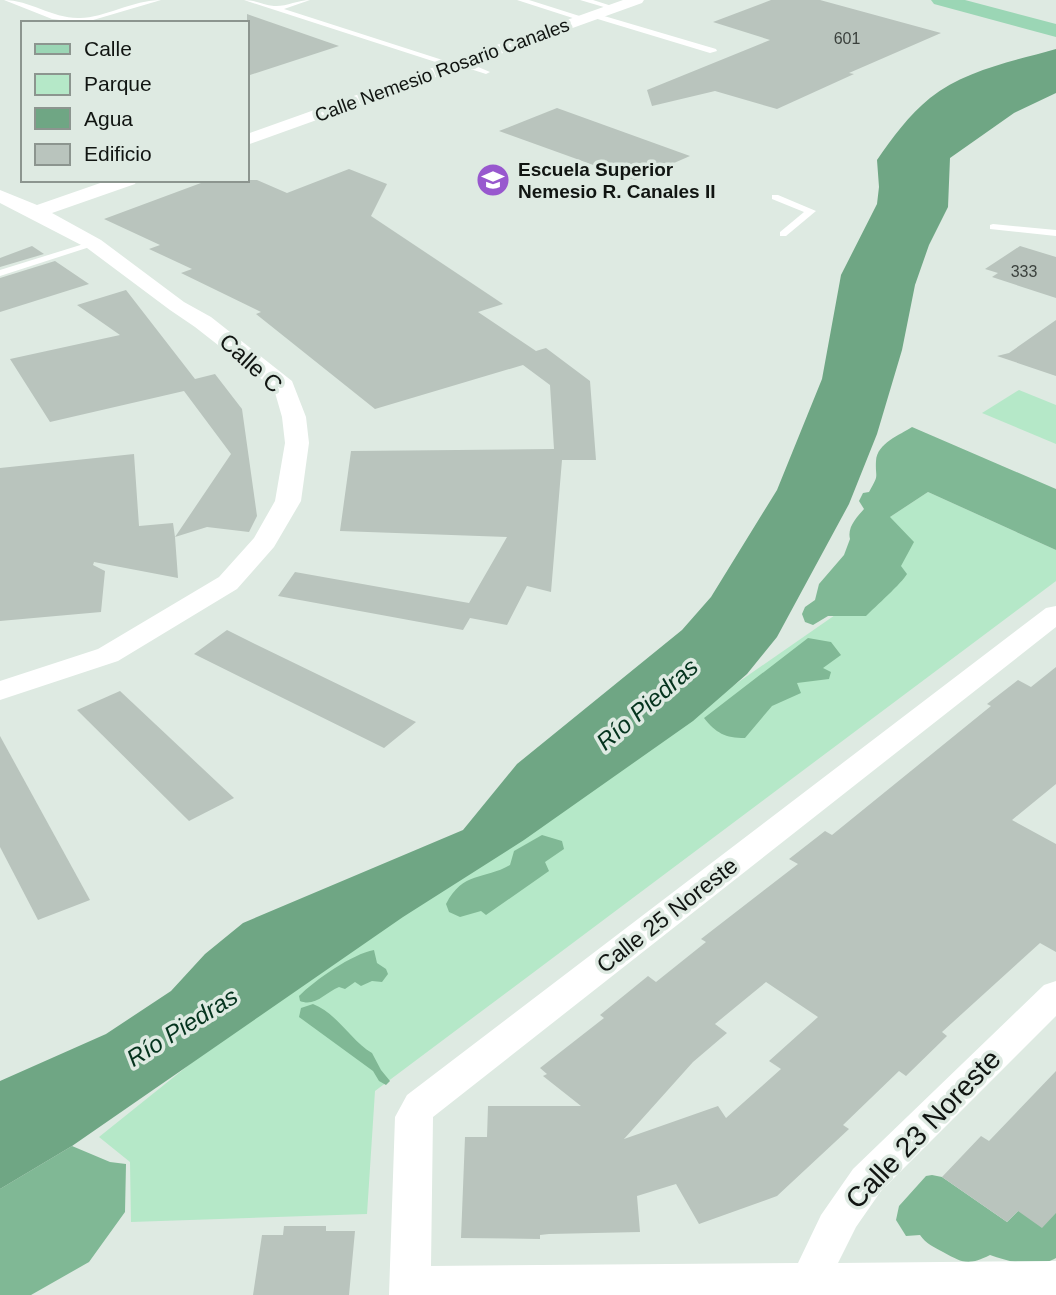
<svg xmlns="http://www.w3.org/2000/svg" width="1056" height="1295" font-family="Helvetica,sans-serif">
<rect width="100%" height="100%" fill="#deeae2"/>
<g fill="#b5e8c8">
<path d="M 1019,390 L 1056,405 L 1056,444 L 982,413 Z"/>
<path d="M 928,492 L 1056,550 L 1056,581 L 375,1091 L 367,1214 L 131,1222 L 130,1162 L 99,1137 L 200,1056 L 861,597 L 890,517 Z"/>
</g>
<g fill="#80b895">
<path d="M 912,427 L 1056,489 L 1056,550 L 928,492 L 890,517 L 914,542 L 901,566 L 907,574 C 902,583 875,607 866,616 L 828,616 L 813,625 L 805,622 L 802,614 L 805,607 L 815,600 L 819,584 L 844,555 L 850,539 C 847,527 857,517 864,509 L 859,501 L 863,493 L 869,492 C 880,473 875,479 876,461 C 877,443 900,435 912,427 Z"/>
<path d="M 808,638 L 831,642 L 841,655 L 823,668 L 831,672 L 829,679 L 797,683 L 801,693 L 772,706 L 745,738 C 725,738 716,733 704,718 Z"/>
<path d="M 542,835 L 562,841 L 564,849 L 545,862 L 549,871 L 486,915 L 481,911 L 460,917 L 449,912 L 446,904 C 463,871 484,880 510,865 L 514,851 Z"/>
<path d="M 374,950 L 377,963 L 386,969 L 388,974 L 382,982 L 372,981 L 361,986 L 355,982 L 345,989 L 339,987 C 325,993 315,1007 300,1001 L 299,996 C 315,980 352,954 374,950 Z"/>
<path d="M 313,1004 C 338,1014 351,1041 372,1053 L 381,1070 L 390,1081 L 386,1085 L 379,1081 L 373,1071 L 299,1017 L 301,1008 Z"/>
<path d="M 72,1146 L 110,1162 L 126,1164 L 125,1212 L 89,1262 L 31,1295 L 0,1295 L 0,1189 Z"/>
<path d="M 932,1175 L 942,1177 L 1007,1222 L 1018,1211 L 1056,1213 L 1056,1258 C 1036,1269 1010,1262 990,1255 C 968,1266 963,1263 943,1252 C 934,1247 926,1244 920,1235 L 906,1236 L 896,1220 L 899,1206 L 926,1176 Z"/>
</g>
<path fill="#6fa684" d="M 1056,49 L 1056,93 L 1014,113 L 950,158 L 948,207 L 929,245 L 915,285 L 902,350 L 877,434 L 849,504 L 777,637 L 747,674 L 693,721 L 524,840 L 403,917 L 72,1146 L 0,1189 L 0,1081 L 106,1034 L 171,991 L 205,954 L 243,923 L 463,830 L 517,764 L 682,630 L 711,597 L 777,490 L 822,379 L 841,275 L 877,204 L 879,187 L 877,160 C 892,138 909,115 930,98 C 965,70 1014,61 1056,49 Z"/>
<g fill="#b9c4bd" fill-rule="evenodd">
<path d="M 771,0 L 820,0 L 941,33 L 849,73 L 854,74 L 777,109 L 715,91 L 652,106 L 647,90 L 770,40 L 713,22 Z"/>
<path d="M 247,14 L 339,46 L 247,76 Z"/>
<path d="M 557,108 L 690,156 L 635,180 L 499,131 Z"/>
<path d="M 349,169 L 387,184 L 371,216 L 503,304 L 478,312 L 536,351 L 546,348 L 590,381 L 596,460 L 562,460 L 551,592 L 527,586 L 507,625 L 470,618 L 463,630 L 278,596 L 295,572 L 469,603 L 507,537 L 340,531 L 351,451 L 554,449 L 550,385 L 523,365 L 375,409 L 256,314 L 261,312 L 181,273 L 192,269 L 149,249 L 160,245 L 104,219 L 209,180 L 257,180 L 287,193 Z"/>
<path d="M 32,246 L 44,254 L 0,267 L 0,258 Z"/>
<path d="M 1020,246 L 1056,257 L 1056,298 L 992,277 L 998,273 L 985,269 Z"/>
<path d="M 55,261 L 89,284 L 0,312 L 0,278 Z"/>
<path d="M 126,290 L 195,379 L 215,374 L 242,409 L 257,516 L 249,532 L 207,527 L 175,537 L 178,578 L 94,562 L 93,565 L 105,571 L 101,612 L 0,621 L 0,468 L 134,454 L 139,526 L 173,523 L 175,537 L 231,454 L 184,391 L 50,422 L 10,359 L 120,335 L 77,305 Z"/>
<path d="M 1056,320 L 1056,376 L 997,356 L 1009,353 Z"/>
<path d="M 227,630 L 255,644 L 416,722 L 384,748 L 194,654 Z"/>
<path d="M 1056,667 L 1056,784 L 1012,820 L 1056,844 L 1056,952 L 1040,943 L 942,1032 L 947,1036 L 906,1076 L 899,1071 L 843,1125 L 849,1129 L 777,1196 L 699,1224 L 676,1184 L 637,1196 L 640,1232 L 549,1234 L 540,1235 L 540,1239 L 461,1238 L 465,1137 L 487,1137 L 488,1106 L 581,1106 L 543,1076 L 547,1074 L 540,1068 L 604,1018 L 600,1015 L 648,976 L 656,982 L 706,942 L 701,939 L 798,864 L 789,859 L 825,831 L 832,835 L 991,706 L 987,704 L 1018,680 L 1031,687 ZM 766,982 L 818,1017 L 769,1061 L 781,1069 L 726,1118 L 718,1106 L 624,1139 L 693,1062 L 727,1033 L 715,1024 Z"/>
<path d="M 120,691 L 234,798 L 189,821 L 77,710 Z"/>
<path d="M 0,736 L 90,900 L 38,920 L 0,847 Z"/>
<path d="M 1056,1071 L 1056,1213 L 1042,1228 L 1018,1211 L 1007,1222 L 942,1177 L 981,1136 L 989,1141 Z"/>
<path d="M 284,1226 L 326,1226 L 326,1231 L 355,1231 L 349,1295 L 253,1295 L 262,1235 L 283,1235 Z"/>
</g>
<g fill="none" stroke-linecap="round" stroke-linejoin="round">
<g fill="#fff" fill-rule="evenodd">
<path d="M 4,0 C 30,0 53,19 80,18 C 104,18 133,0 161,0 L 83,23 L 52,19 Z"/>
<path d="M 244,0 C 255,0 263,5 274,6 C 285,7 298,0 310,0 L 284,9 L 458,65 L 451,67 Z"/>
<path d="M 517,0 L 529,0 L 589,19 L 582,21 Z"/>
<path d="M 580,0 L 593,0 L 618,8 L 614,10 Z"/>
<path d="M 594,13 L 716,49 L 717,51 L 710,53 L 591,17 L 590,15 Z"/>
<path d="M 458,61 L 464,61 L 490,72 L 486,74 L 458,65 Z"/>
<path d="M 772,195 L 778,195 L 816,211 L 786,236 L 780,236 L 780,232 L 804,212 L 772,199 Z"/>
<path d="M 993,224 L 1056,230 L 1056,236 L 990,229 L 990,225 Z"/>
<path d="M 90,242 L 99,244 L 0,276 L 0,270 Z"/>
</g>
<g fill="#fff" fill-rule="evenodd">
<path d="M 623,0 L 644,0 L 642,3 L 247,145 L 247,134 Z"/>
<path d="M 109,180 L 137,180 L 135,184 L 52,213 L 101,240 L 184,302 L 211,317 L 292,381 L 306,417 L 309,443 L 301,501 L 274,547 L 237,589 L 118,661 L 0,700 L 0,681 L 98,649 L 219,577 L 254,538 L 275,501 L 285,443 L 282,417 L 274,389 L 195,327 L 170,310 L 87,248 L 0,203 L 0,190 L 37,205 Z"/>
<path d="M 1056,606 L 1056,627 L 433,1117 L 431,1266 L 798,1263 L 821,1215 L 853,1169 L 1044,985 L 1056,981 L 1056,1016 L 881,1191 L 856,1227 L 838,1263 L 1056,1261 L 1056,1295 L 389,1295 L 395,1117 L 407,1095 L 1046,608 Z"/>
</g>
<path fill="#9bd6b5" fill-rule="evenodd" d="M 931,0 L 965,0 L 1056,24 L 1056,37 L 934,4 Z"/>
</g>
<defs>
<symbol id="school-disc" viewBox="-11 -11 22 22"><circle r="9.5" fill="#9858ce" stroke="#deeae2"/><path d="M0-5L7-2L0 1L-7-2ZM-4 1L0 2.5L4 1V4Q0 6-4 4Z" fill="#fff"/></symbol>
</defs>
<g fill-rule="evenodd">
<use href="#school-disc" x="474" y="161" width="38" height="38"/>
</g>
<g text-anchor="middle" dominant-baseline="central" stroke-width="7" stroke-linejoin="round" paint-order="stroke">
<g font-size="16" fill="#3b413d">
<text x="847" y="38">601</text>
<text x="1024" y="271">333</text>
</g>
<g font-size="19" fill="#111512" stroke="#deeae2">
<text transform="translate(442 70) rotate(-20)">Calle Nemesio Rosario Canales</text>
</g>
<g font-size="19" font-weight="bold" fill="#111512" stroke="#deeae2" text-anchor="start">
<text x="518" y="169">Escuela Superior<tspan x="518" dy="22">Nemesio R. Canales II</tspan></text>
</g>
<g font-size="23" fill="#111512" stroke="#deeae2">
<text transform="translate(251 363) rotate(42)">Calle C</text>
<text transform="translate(667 915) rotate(-38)">Calle 25 Noreste</text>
</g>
<g font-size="24" font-style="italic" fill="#04331d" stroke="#deeae2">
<text transform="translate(647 704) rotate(-41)">Río Piedras</text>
<text transform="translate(182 1027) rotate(-32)">Río Piedras</text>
</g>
<g font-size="28" fill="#111512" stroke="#deeae2">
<text transform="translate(923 1129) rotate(-46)">Calle 23 Noreste</text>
</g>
</g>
<rect x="21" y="21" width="228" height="161" fill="#deeae2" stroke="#8c958f" stroke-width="2"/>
<rect x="35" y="44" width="35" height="10" fill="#9bd6b5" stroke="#8c958f" stroke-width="2"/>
<text x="84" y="56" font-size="21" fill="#111512">Calle</text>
<rect x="35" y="74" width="35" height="21" fill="#b5e8c8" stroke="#8c958f" stroke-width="2"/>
<text x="84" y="91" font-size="21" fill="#111512">Parque</text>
<rect x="35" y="108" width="35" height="21" fill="#6fa684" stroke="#8c958f" stroke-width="2"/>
<text x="84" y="126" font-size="21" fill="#111512">Agua</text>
<rect x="35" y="144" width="35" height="21" fill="#b9c4bd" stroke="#8c958f" stroke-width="2"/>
<text x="84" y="161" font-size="21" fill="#111512">Edificio</text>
</svg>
